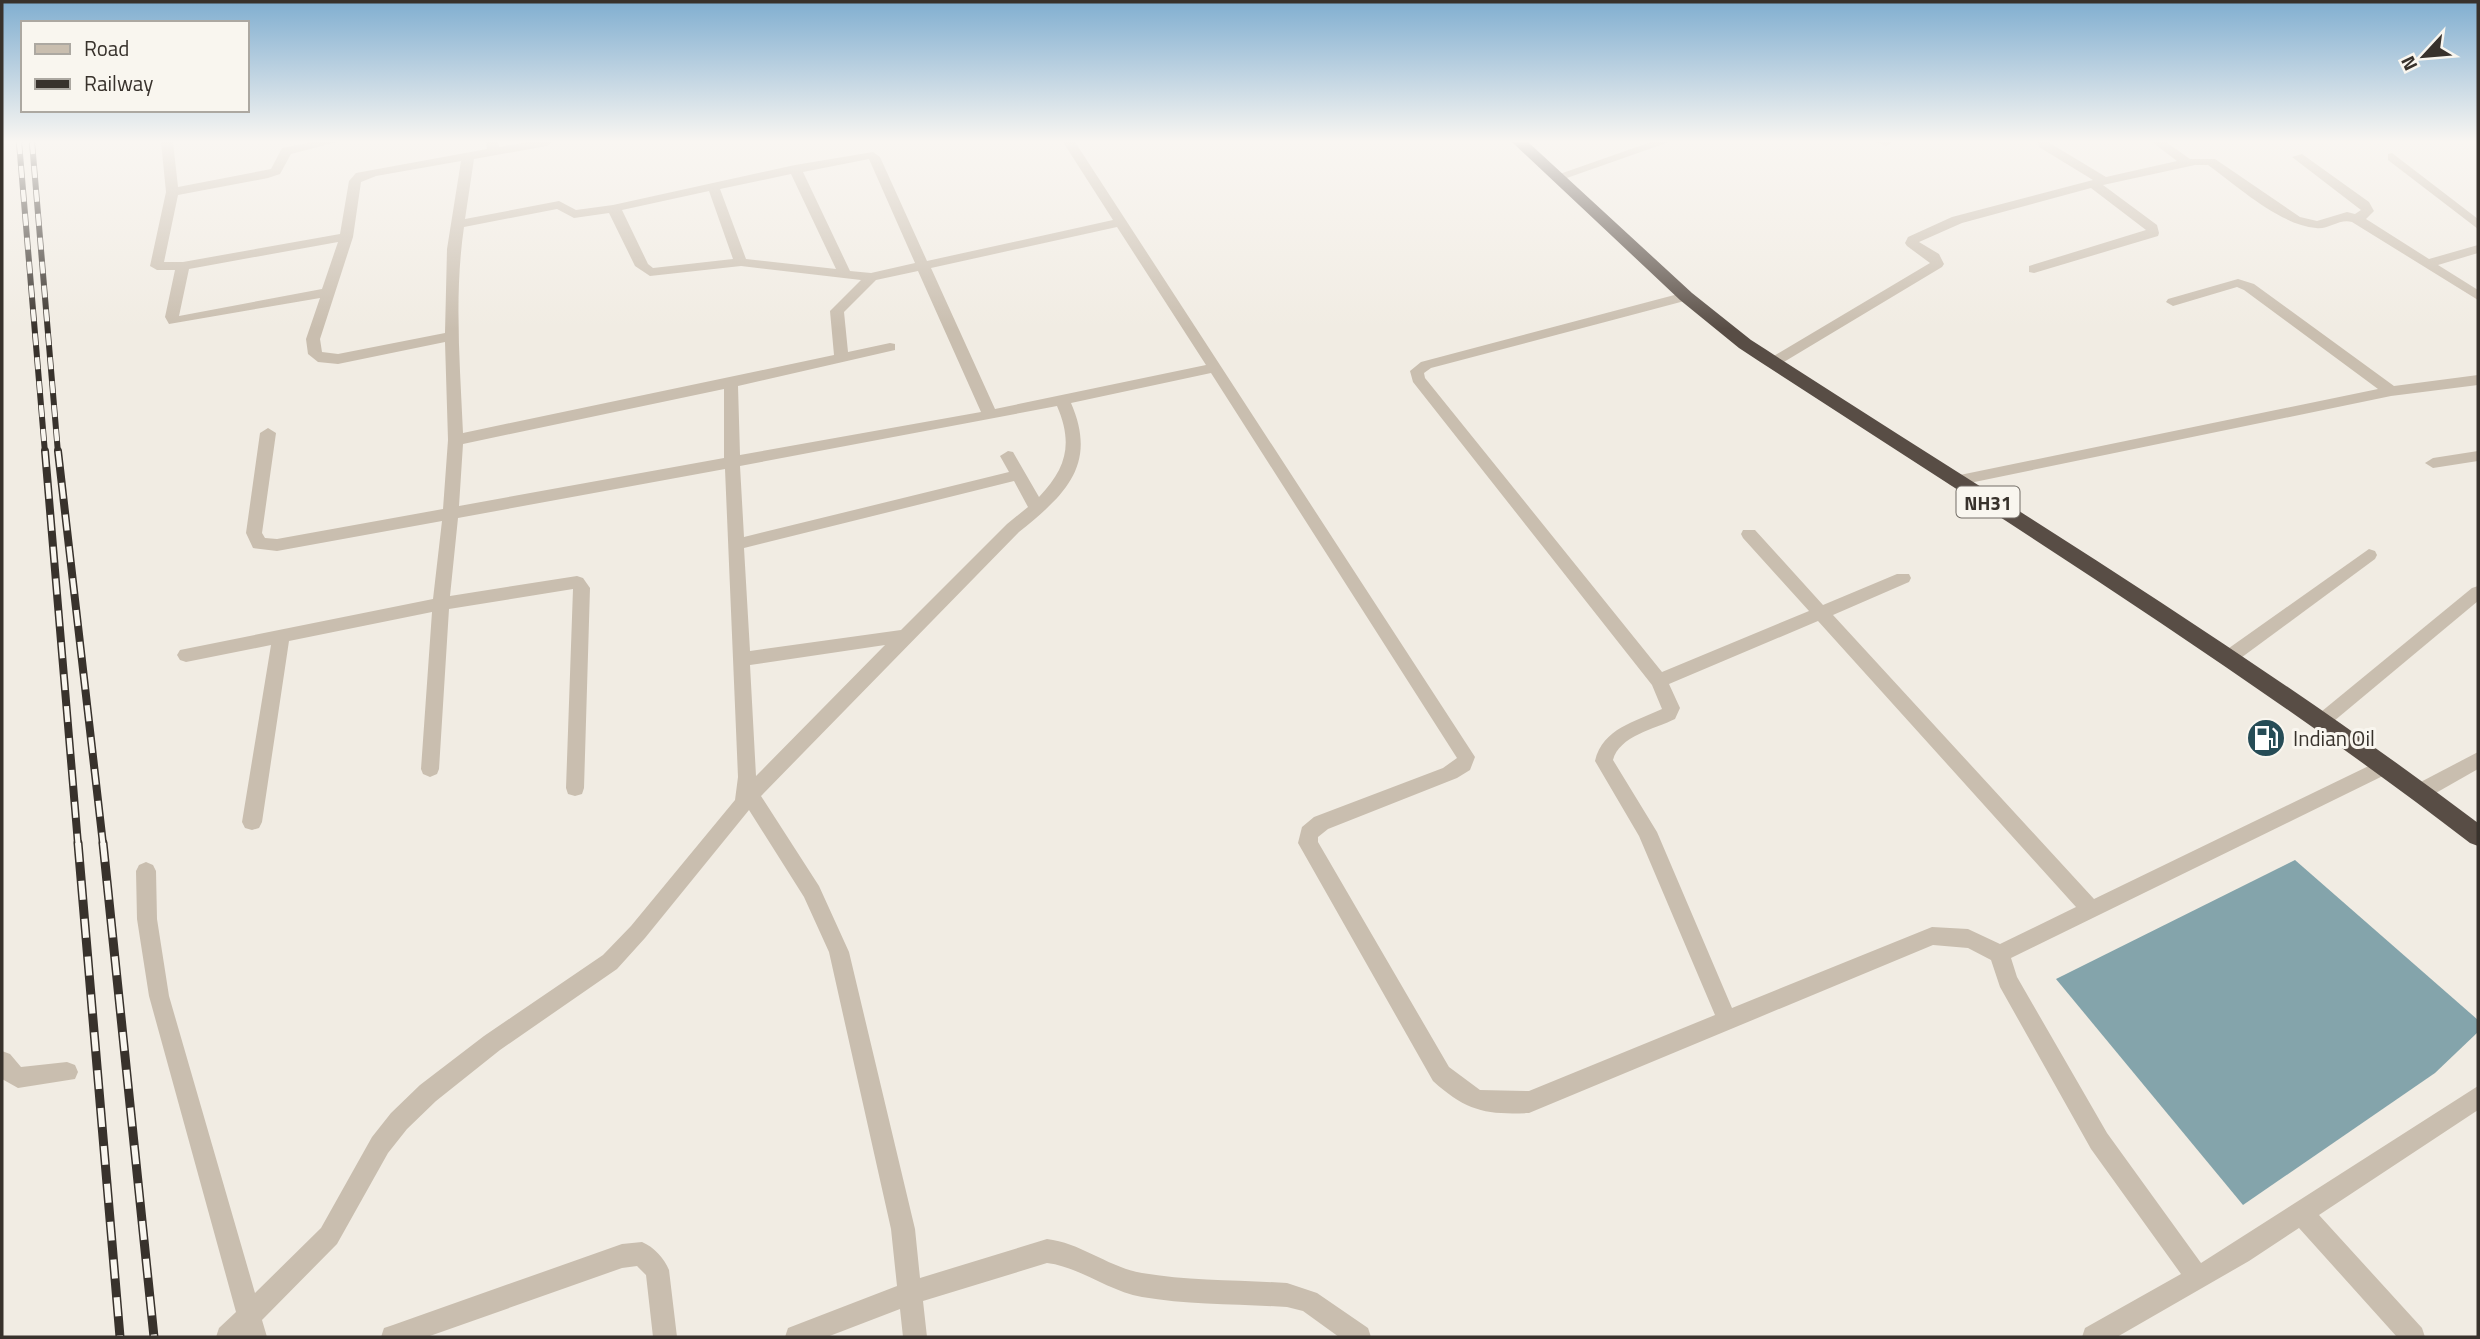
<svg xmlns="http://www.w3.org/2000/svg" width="2480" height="1339" font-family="'Titillium Web',sans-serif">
<rect width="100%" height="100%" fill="#f1ece3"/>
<path fill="#84a4ab" d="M 2295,860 L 2478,1020 L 2478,1032 L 2435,1073 L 2243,1205 L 2056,979 Z"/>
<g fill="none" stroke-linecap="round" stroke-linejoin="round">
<g fill="#c9beaf" fill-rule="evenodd">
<path d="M 161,142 L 173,142 L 178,187 L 271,169 L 282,148 L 313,142 L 337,142 L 291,154 L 280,174 L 268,178 L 178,195 L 164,262 L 183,262 L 340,234 L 349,181 L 356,173 L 487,149 L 486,142 L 498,142 L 499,147 L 528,142 L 553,142 L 547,146 L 474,159 L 465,219 L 559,201 L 576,210 L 613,205 L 795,165 L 873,152 L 880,157 L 927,261 L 1113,220 L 1063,142 L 1075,142 L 1475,757 L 1470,770 L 1457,778 L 1328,829 L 1318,837 L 1318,842 L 1449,1067 L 1480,1090 L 1529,1091 L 1715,1015 L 1639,836 L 1595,761 C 1603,728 1635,722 1662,709 L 1652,685 L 1413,382 L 1410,371 L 1421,362 L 1682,293 L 1692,293 L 1692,299 L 1431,368 L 1424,373 L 1425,378 L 1662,672 L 1809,611 L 1743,538 L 1741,534 L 1743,530 L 1755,530 L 1823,605 L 1897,574 L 1909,574 L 1911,578 L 1909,582 L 1833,615 L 2094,899 L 2379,761 L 2386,758 L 2393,761 L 2395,766 L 2393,771 L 2011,958 L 2017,977 L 2107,1133 L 2201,1263 L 2478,1086 L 2478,1110 L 2319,1215 L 2422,1328 L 2425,1337 L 2397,1337 L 2299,1228 L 2249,1261 L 2117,1337 L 2082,1337 L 2085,1328 L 2181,1274 L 2091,1149 L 2000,987 L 1991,960 L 1968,948 L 1933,945 L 1529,1113 C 1486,1115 1466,1111 1433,1081 L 1298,843 L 1302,827 L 1314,817 L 1443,768 L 1457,758 L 1211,373 L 1071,403 C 1098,465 1065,495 1019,532 L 761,796 L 819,886 L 849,952 L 915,1229 L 920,1278 L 1047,1239 C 1081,1243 1108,1267 1142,1273 C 1189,1281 1240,1280 1287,1283 L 1317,1293 L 1368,1328 L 1371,1337 L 1339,1337 L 1303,1311 L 1287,1307 C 1240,1304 1188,1305 1142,1297 C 1108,1291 1080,1267 1047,1263 L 923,1301 L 927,1337 L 903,1337 L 900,1309 L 827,1337 L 785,1337 L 788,1328 L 897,1286 L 891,1229 L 829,952 L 804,897 L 749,810 L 645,938 L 617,969 L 500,1050 L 436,1101 L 407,1129 L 388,1153 L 337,1244 L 262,1320 L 267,1337 L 216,1337 L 219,1328 L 236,1312 L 149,996 L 137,919 L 136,871 L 139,865 L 146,862 L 153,865 L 156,871 L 157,919 L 169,996 L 255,1293 L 321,1228 L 372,1137 L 391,1113 L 420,1085 L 484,1036 L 603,955 L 631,926 L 735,800 L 738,777 L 725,469 L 458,518 L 450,596 L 577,576 L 583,578 L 590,588 L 584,788 L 582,794 L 575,796 L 568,794 L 566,788 L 573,589 L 449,609 L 439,769 L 437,774 L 430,777 L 423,774 L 421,769 L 432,612 L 289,641 L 262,822 L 259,828 L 252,830 L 245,828 L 242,822 L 271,645 L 186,662 L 180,660 L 177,655 L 180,650 L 433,599 L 442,521 L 277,551 L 253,548 L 246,533 L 260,433 L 268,428 L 276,433 L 262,533 L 265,538 L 277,539 L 443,509 L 448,440 L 445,342 L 338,364 L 318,362 L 308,354 L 306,339 L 320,298 L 169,324 L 165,317 L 175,270 L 157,270 L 150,266 L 166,192 ZM 869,159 L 915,263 L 871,273 L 850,271 L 803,172 ZM 461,161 L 447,249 L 445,333 L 338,354 L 322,352 L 320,339 L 353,237 L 361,182 L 376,176 ZM 791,174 L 836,269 L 746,259 L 720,189 ZM 709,191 L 733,259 L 653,268 L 648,264 L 622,210 ZM 557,209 L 574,218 L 609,213 L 635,266 L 650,276 L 741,266 L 861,280 L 830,311 L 834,355 L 463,433 C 460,365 454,295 464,227 ZM 1117,227 L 1206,365 L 995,409 L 931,268 ZM 338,242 L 322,289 L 179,316 L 189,269 ZM 918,271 L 981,412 L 740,455 L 738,386 L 895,350 L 895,344 L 890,343 L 848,352 L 844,312 L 876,280 ZM 724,389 L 724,458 L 459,506 L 463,444 ZM 1057,406 C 1073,443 1067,468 1039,497 L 1013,452 L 1008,451 L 1000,456 L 1009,472 L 744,537 L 740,466 ZM 1014,481 L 1028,507 L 1007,524 L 901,630 L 750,651 L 744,548 ZM 1818,621 L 2076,907 L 2000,944 L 1968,929 L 1932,927 L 1732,1008 L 1657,832 L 1613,760 C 1619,736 1655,729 1675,719 L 1680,708 L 1669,684 ZM 885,645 L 756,776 L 750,665 Z"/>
<path d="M 1651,142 L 1669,142 L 1564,179 L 1556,179 L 1554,176 Z"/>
<path d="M 1876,142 L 1892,142 L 1886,146 Z"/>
<path d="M 2038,142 L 2048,142 L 2106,177 L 2177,161 L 2152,142 L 2166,142 L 2190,159 L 2215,159 L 2300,217 L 2317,221 L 2347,212 L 2355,214 L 2361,210 L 2292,157 L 2302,154 L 2369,202 L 2374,211 L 2366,219 L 2429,259 L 2478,245 L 2478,253 L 2438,265 L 2478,290 L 2478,300 L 2352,222 C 2340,218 2328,230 2316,228 C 2280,225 2237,186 2208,165 L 2195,165 L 2103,185 L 2157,225 L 2159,233 L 2158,236 L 2034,273 L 2029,272 L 2029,266 L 2146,230 L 2091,188 L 1962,223 L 1919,242 L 1939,254 L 1944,264 L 1942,267 L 1777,366 L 1767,366 L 1767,360 L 1930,263 L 1907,246 L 1905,243 L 1908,237 L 1952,217 L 2093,180 L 2039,147 Z"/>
<path d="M 2392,153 L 2478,219 L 2478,229 L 2388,160 L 2388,154 Z"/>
<path d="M 2238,279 L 2254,284 L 2394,386 L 2478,375 L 2478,385 L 2391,396 L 1955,486 L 1950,485 L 1947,481 L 1955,476 L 2378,389 L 2244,290 L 2237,287 L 2173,306 L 2166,302 L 2168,299 Z"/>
<path d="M 2478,451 L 2478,461 L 2433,468 L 2425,463 L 2433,458 Z"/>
<path d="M 2369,549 L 2375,551 L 2377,555 L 2375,559 L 2234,663 L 2222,663 L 2219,658 L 2222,653 Z"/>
<path d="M 2478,586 L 2478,601 L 2328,726 L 2322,728 L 2316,726 L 2313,721 L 2316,716 L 2472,588 Z"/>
<path d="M 2478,752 L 2478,769 L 2427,798 L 2420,800 L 2413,798 L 2411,792 L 2413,786 Z"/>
<path d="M 2,1051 L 10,1054 L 21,1067 L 67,1062 L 75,1065 L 78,1072 L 75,1079 L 18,1088 L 2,1079 Z"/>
<path d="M 642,1242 C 654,1247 664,1258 669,1270 L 677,1337 L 653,1337 L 646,1275 L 637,1266 L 622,1268 L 427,1337 L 381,1337 L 384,1328 L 393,1325 L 622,1244 Z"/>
</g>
<path fill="#584d45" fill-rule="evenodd" d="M 1512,142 L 1528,142 L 1692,293 L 1751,340 C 1995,498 2246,648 2478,823 L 2478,846 L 2470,843 C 2237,664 1985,509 1739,348 L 1680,300 Z"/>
<defs>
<g id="rail-far2">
<path d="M 19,142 L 45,453"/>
<path d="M 32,142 L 58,453"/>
</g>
<g id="rail-far1">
<path d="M 45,451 L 78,844"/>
<path d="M 58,451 L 103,844"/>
</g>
<g id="rail">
<path d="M 78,843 L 120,1337"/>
<path d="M 103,843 L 154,1337"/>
</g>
</defs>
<use href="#rail-far2" stroke="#38322c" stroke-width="6"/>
<use href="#rail-far1" stroke="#38322c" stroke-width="8"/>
<use href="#rail" stroke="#38322c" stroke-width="9"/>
<use href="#rail-far2" stroke="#f9f6ef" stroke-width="4.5" stroke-dasharray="12" stroke-linecap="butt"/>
<use href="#rail-far1" stroke="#f9f6ef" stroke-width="5" stroke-dasharray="16" stroke-linecap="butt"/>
<use href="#rail" stroke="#f9f6ef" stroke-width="6" stroke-dasharray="19" stroke-linecap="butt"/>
</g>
<linearGradient id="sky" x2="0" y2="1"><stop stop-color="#80aed0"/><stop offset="0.43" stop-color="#f9f6f2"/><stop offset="1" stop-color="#f9f6f2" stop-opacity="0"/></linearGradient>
<rect width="2480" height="329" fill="url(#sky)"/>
<defs>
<symbol id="fuel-disc" viewBox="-11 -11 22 22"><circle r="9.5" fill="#264c56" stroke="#f9f6ef"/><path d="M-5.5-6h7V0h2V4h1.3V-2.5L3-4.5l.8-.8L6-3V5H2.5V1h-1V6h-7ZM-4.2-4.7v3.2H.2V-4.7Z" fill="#fff"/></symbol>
</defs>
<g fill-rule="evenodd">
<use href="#fuel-disc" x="2244" y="716" width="44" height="44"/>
</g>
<g text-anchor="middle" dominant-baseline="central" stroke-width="6" stroke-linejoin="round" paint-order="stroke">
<rect fill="#f9f6ef" stroke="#726d66" stroke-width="2" x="1956.5" y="486.5" width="63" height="31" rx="5"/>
<g font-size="19" font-weight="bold" fill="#38322c">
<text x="1988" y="502">NH31</text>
</g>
<g font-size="21" fill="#38322c" stroke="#f9f6ef" text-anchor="start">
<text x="2293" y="738">Indian Oil</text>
</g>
</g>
<rect width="2480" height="1339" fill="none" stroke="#38322c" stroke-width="7"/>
<rect x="21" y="21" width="228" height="91" fill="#f9f6ef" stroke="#aca8a1" stroke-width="2"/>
<rect x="35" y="44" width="35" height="10" fill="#c9beaf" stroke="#aca8a1" stroke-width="2"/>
<text x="84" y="56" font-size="21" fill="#38322c">Road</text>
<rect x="35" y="79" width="35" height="10" fill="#38322c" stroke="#aca8a1" stroke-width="2"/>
<text x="84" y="91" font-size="21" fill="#38322c">Railway</text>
<g transform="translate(2424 56) rotate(244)" stroke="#f9f6ef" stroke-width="5" paint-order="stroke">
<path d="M0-5L12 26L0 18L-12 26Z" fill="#38322c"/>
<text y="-10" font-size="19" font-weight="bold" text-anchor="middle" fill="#38322c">N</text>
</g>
</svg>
